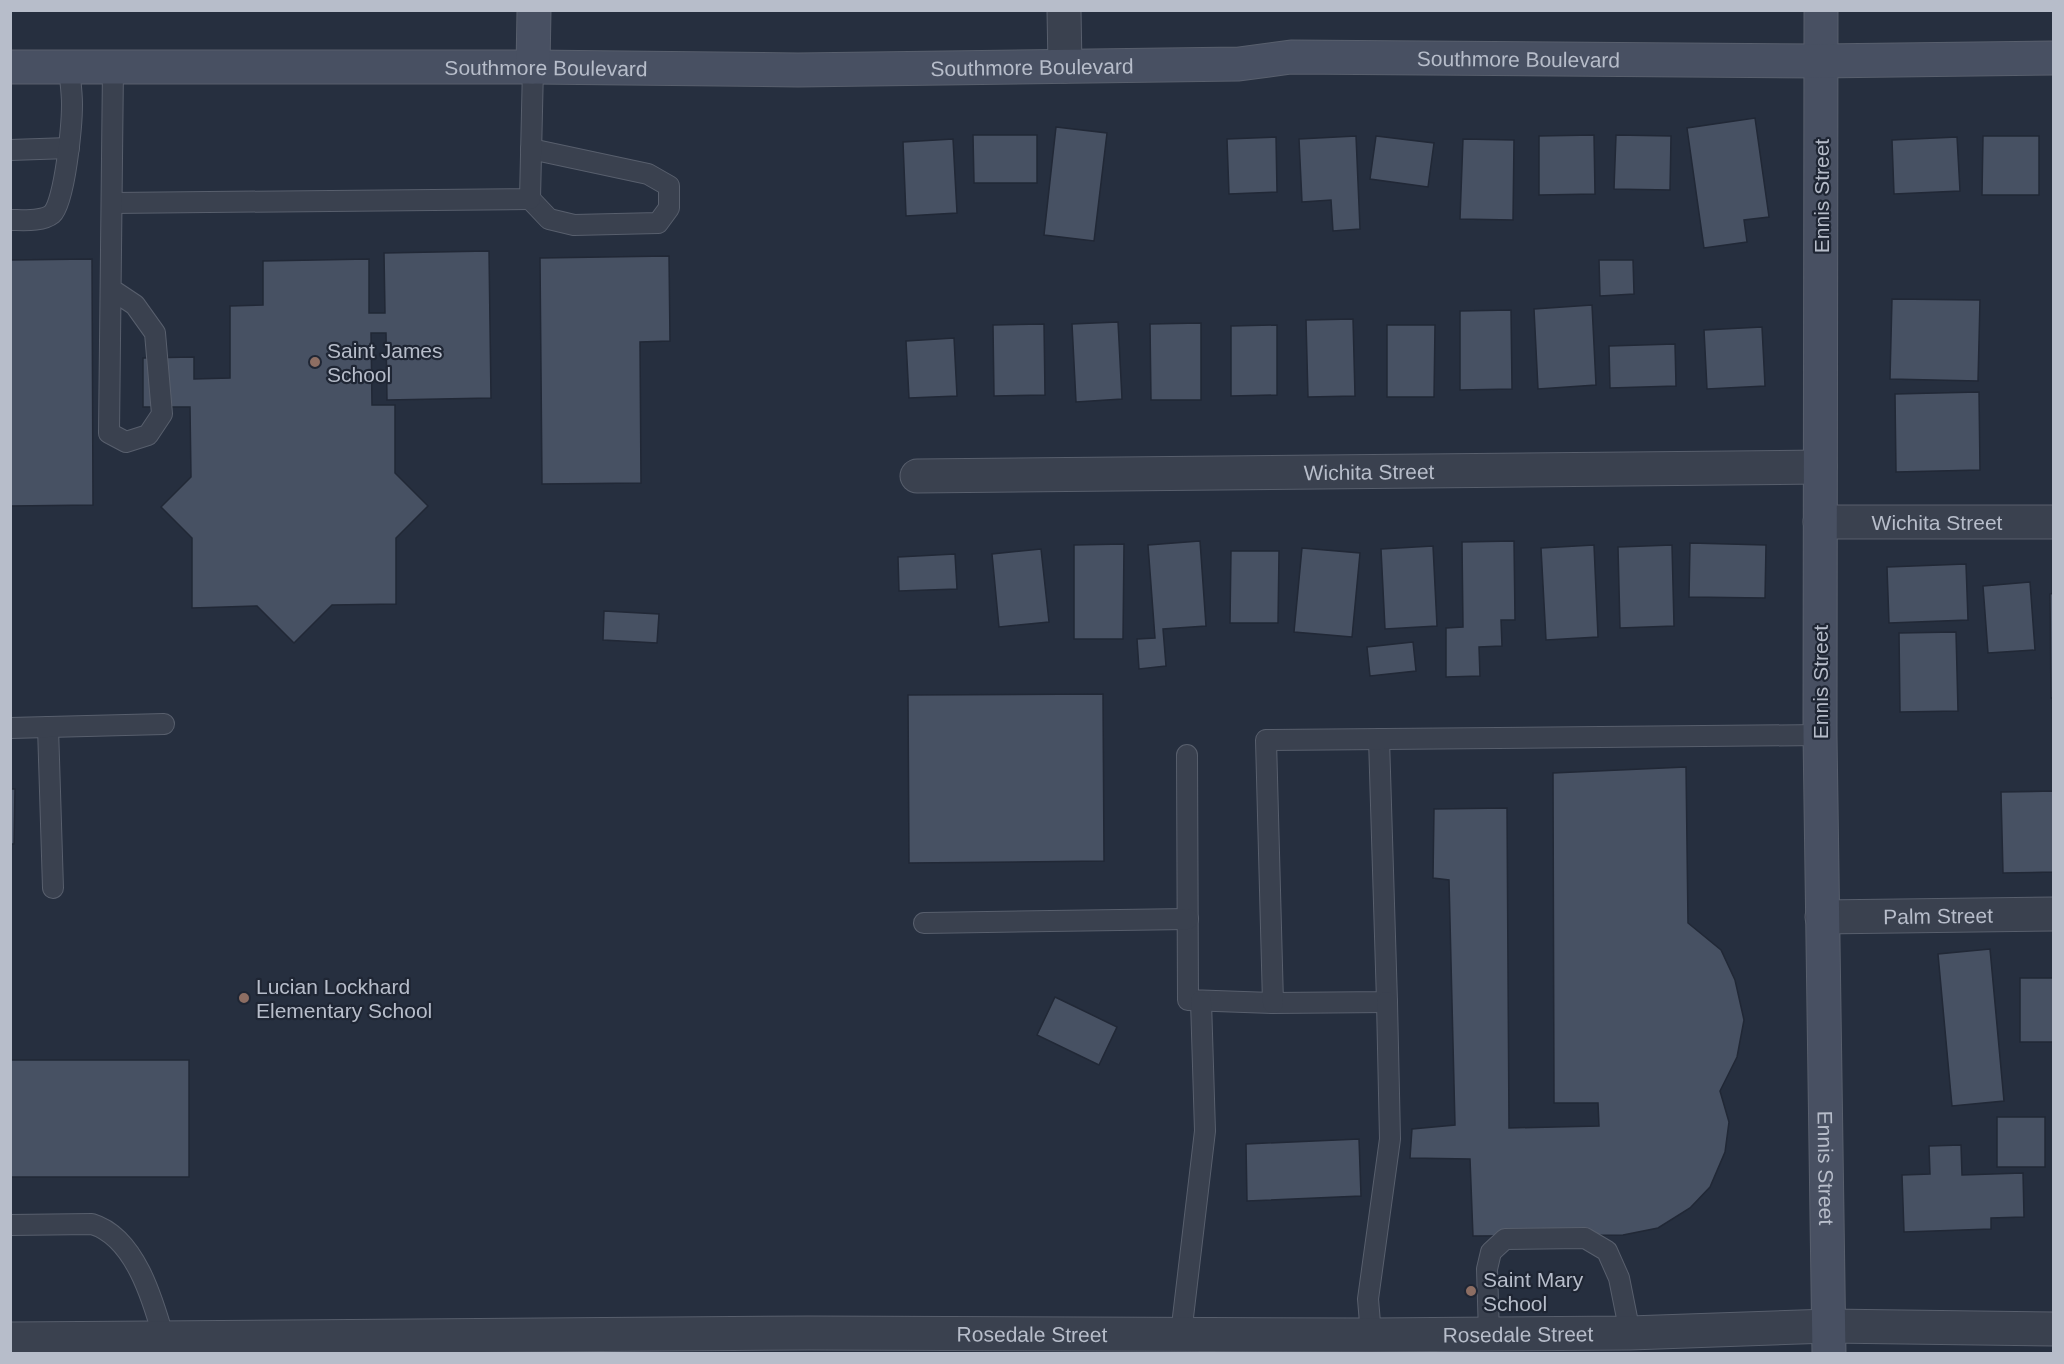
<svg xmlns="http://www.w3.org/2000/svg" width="2064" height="1364" font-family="Helvetica,sans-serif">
<rect width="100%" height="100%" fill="#262f3f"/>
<g fill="#475163" stroke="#212836" stroke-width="1.5">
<path d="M 1755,118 L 1769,217 L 1744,220 L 1747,242 L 1704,248 L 1687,128 Z"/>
<path d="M 1056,127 L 1107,133 L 1094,241 L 1044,235 Z"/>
<path d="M 973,135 L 1037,135 L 1037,183 L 974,183 Z"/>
<path d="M 1594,135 L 1595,194 L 1539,195 L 1539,136 Z"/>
<path d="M 1616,135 L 1671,136 L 1670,190 L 1614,189 Z"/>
<path d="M 1356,136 L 1360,229 L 1333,231 L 1331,200 L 1302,202 L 1299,139 Z"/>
<path d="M 1376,136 L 1434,143 L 1428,187 L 1370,179 Z"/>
<path d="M 1983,136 L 2039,136 L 2039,195 L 1982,195 Z"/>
<path d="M 1276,137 L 1277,192 L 1229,194 L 1227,139 Z"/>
<path d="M 1957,137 L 1960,191 L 1894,194 L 1892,140 Z"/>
<path d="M 953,139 L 957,213 L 906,216 L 903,142 Z"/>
<path d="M 1463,139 L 1514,140 L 1513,220 L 1460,219 Z"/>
<path d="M 489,251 L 491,398 L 387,400 L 386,333 L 371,333 L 372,405 L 395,405 L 395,473 L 428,506 L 396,538 L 396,604 L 332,605 L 294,643 L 257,606 L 192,608 L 192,538 L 161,507 L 191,477 L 190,407 L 143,407 L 143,358 L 194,357 L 194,379 L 230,378 L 230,306 L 263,305 L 263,261 L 369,259 L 369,313 L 385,313 L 384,253 Z"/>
<path d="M 669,256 L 670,341 L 640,342 L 641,483 L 542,484 L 540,258 Z"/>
<path d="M 92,259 L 93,505 L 10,506 L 10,260 Z"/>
<path d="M 1599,260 L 1633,260 L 1634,294 L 1600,296 Z"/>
<path d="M 1892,299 L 1980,300 L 1978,381 L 1890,379 Z"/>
<path d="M 1592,305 L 1596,385 L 1538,389 L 1534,309 Z"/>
<path d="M 1511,310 L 1512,389 L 1460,390 L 1460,311 Z"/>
<path d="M 1353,319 L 1355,396 L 1308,397 L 1306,320 Z"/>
<path d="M 1118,322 L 1122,399 L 1076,402 L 1072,324 Z"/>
<path d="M 1201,323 L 1201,400 L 1151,400 L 1150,324 Z"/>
<path d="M 1044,324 L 1045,395 L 994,396 L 993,325 Z"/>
<path d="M 1277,325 L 1277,395 L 1231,396 L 1231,326 Z"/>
<path d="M 1387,325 L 1435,325 L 1434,397 L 1387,397 Z"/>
<path d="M 1762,327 L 1765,386 L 1707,389 L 1704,330 Z"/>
<path d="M 954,338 L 957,396 L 909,398 L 906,341 Z"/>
<path d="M 1675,344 L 1676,386 L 1610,388 L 1609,346 Z"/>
<path d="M 1979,392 L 1980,470 L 1896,472 L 1895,394 Z"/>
<path d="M 1200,541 L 1206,626 L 1163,629 L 1166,666 L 1139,669 L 1137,639 L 1155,638 L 1148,545 Z"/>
<path d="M 1514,541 L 1515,620 L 1501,620 L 1502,646 L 1479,647 L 1480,676 L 1446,677 L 1446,628 L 1463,627 L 1462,542 Z"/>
<path d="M 1690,543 L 1766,545 L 1765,598 L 1689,597 Z"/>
<path d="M 1124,544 L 1123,639 L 1074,639 L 1074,545 Z"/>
<path d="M 1594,545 L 1598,637 L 1546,640 L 1541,548 Z"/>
<path d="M 1672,545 L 1674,626 L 1620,628 L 1618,547 Z"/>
<path d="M 1433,546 L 1437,626 L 1385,629 L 1381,549 Z"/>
<path d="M 1302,548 L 1360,553 L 1352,637 L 1294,632 Z"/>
<path d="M 1041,549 L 1049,622 L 999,627 L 992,554 Z"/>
<path d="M 1231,551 L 1279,551 L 1278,623 L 1230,623 Z"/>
<path d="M 955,554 L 957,589 L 899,591 L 898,557 Z"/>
<path d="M 1966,564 L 1968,620 L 1889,623 L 1887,567 Z"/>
<path d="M 2030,582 L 2035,650 L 1988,653 L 1983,586 Z"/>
<path d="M 2054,593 L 2054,698 L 2051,698 L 2050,594 Z"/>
<path d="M 604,611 L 659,614 L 657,643 L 603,640 Z"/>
<path d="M 1956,632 L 1958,711 L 1900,712 L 1899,633 Z"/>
<path d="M 1413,642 L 1416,671 L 1370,676 L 1367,647 Z"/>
<path d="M 1103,694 L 1104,861 L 909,863 L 908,695 Z"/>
<path d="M 1686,767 L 1688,923 L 1721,950 L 1735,980 L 1744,1020 L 1737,1057 L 1720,1091 L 1729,1122 L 1725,1152 L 1710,1187 L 1690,1208 L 1658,1228 L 1623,1235 L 1473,1236 L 1470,1159 L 1410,1158 L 1412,1129 L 1455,1125 L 1449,880 L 1433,878 L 1434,809 L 1507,808 L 1509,1128 L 1599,1126 L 1598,1103 L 1554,1103 L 1553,773 Z"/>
<path d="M 10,789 L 15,789 L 14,844 L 10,844 Z"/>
<path d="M 2054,791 L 2054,872 L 2003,873 L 2001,792 Z"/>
<path d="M 1990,949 L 2004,1101 L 1952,1106 L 1938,954 Z"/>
<rect x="2020" y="978" width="34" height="64"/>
<path d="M 1055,997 L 1117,1027 L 1099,1065 L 1037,1035 Z"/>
<rect x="10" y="1060" width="179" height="117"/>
<rect x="1997" y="1117" width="48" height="50"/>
<path d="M 1359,1139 L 1361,1196 L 1247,1201 L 1246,1144 Z"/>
<path d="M 1961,1145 L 1962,1175 L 2023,1173 L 2024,1217 L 1991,1218 L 1991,1229 L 1904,1232 L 1902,1175 L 1930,1174 L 1929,1146 Z"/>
</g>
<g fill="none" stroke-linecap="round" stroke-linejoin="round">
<defs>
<g id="lane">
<path d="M 10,150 L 69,148"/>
<path d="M 530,199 L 549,219 L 574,225 L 658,223 L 669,208 L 669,186 L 648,174 L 531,149"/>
<path d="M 112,203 L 530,199 L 533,67"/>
<path d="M 10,220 C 23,220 42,222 52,214 C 65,202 72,124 72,104 C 72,92 70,79 69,67"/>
<path d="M 111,289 L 135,305 L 155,333 L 162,414 L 148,435 L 126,442 L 109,433 L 113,67"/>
<path d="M 48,727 L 53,888"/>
<path d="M 10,728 L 164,724"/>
<path d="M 1187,755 L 1188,1000 L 1273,1003 L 1387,1002 L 1379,739"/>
<path d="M 924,923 L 1188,919"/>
<path d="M 1273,1003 L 1266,740 L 1820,735"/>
<path d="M 10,1225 L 92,1224 C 135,1237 153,1300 164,1339"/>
<path d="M 1181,1334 L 1205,1131 L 1201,1001"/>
<path d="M 1489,1334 L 1487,1269 L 1491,1252 L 1505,1239 L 1585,1238 L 1607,1251 L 1619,1278 L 1630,1333"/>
<path d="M 1371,1335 L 1368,1299 L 1390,1139 L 1387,1002"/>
</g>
<g id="street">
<path d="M 1064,10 L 1065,66"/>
<path id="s1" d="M 917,476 L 1820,467"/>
<path id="s2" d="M 1820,522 L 2054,522"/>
<path id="s3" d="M 1822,917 L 2054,914"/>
<path id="s4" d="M 10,1339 L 809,1333 L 1371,1335 L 1630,1333 L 1829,1326 L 2054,1329"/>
</g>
<g id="secondary">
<path id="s5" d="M 1821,10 L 1820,735 L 1829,1354"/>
<path id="s6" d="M 10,67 L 533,67 L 798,70 L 1239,64 L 1291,57 L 1820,61 L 2054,58"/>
<path d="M 533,67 L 534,10"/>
</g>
</defs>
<use href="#lane" stroke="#585f6d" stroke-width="22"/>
<use href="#street" stroke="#585f6d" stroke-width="35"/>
<use href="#secondary" stroke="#585f6d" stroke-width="35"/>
<use href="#lane" stroke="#3a414f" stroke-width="20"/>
<use href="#street" stroke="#3a414f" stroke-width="33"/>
<use href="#secondary" stroke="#485062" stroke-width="33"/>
</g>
<g fill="#8d6e63" stroke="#1f2634" stroke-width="2">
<circle cx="315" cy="362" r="6"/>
<circle cx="244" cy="998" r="6"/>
<circle cx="1471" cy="1291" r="6"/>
</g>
<g text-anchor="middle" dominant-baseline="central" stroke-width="4.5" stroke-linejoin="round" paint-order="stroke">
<g font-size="21" fill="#b7bdca" stroke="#1f2634">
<text stroke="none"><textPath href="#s6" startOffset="1509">Southmore Boulevard</textPath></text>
<text stroke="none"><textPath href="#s6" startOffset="536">Southmore Boulevard</textPath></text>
<text stroke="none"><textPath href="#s6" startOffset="1022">Southmore Boulevard</textPath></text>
<text transform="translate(1821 196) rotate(-90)">Ennis Street</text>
<text stroke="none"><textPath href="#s1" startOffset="452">Wichita Street</textPath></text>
<text stroke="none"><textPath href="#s2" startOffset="117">Wichita Street</textPath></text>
<text transform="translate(1820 682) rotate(-90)">Ennis Street</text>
<text stroke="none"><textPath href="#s3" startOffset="116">Palm Street</textPath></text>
<text stroke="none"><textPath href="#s5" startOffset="1158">Ennis Street</textPath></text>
<text stroke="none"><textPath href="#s4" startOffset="1022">Rosedale Street</textPath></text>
<text stroke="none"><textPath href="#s4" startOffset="1508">Rosedale Street</textPath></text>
</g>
<g font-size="21" fill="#b7bdca" stroke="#1f2634" text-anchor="start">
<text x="327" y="350">Saint James<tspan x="327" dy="24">School</tspan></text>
<text x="256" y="986">Lucian Lockhard<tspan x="256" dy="24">Elementary School</tspan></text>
<text x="1483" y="1279">Saint Mary<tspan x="1483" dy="24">School</tspan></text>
</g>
</g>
<rect width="2064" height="1364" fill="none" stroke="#b7bdca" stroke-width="24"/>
</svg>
